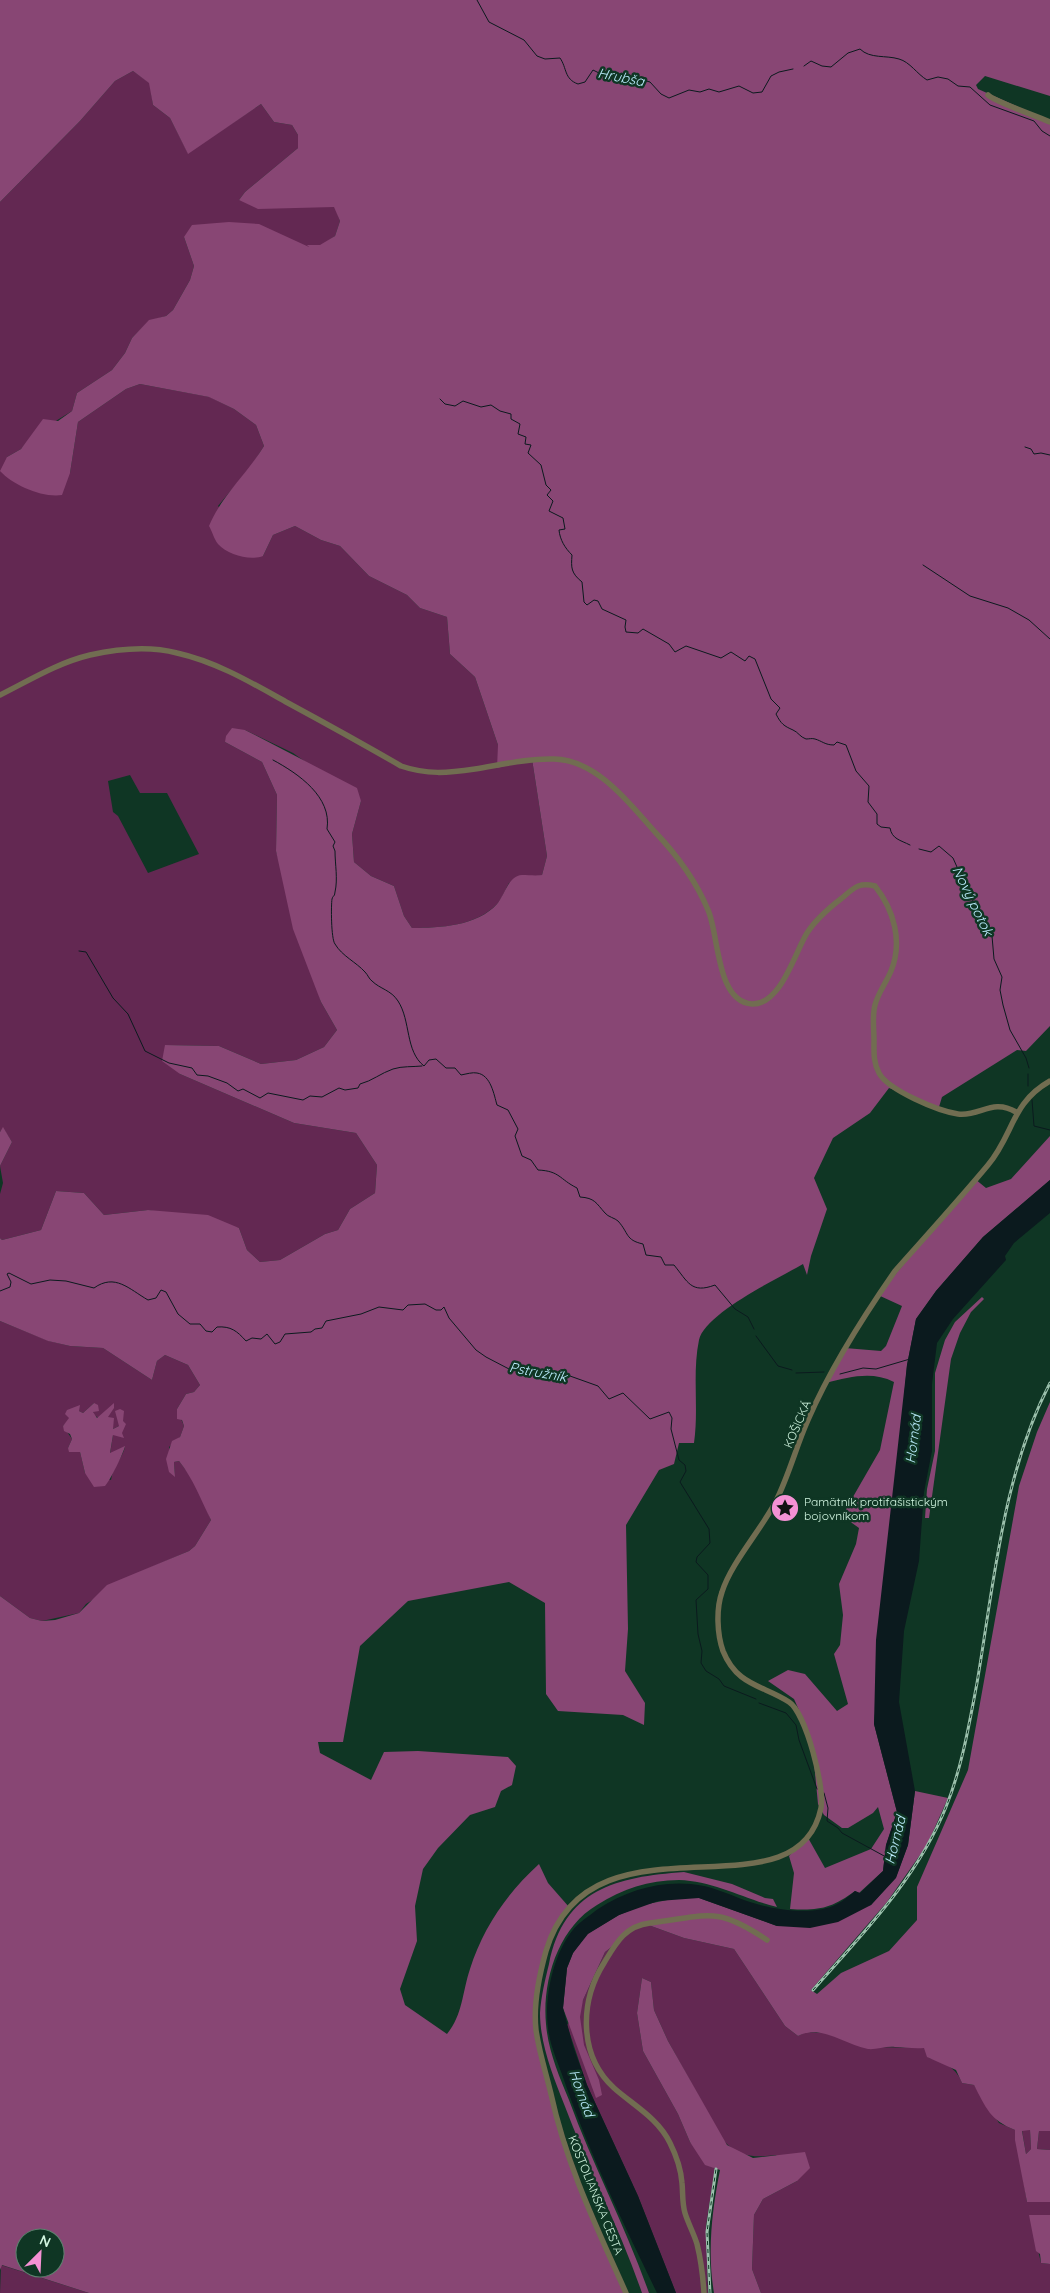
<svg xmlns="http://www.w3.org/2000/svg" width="1050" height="2293" font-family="Quicksand,sans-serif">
<rect width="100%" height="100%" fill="#0f3624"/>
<g fill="#632852" fill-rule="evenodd">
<path d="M 133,71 L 150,83 L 153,105 L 170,118 L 188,153 L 261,104 L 274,122 L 292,125 L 298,135 L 298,148 L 245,192 L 239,200 L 335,207 L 340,221 L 335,236 L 315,250 L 184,237 L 194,266 L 190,280 L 173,310 L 166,316 L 149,321 L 132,338 L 125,353 L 112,370 L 77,393 L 72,411 L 33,435 L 21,449 L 7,457 L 70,473 L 78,422 L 126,389 L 140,384 L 210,397 L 234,409 L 256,425 L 264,446 L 252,465 L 218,506 L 263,556 L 273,535 L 295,526 L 321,540 L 340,546 L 369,576 L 407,595 L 420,608 L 447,617 L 450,654 L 475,677 L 498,745 L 498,767 L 532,759 L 547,856 L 542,875 L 509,883 C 505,890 502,899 497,904 C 476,926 441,928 412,928 L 404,916 L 394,886 L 371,876 L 354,862 L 352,834 L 361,801 L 293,753 L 245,730 L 225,742 L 262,762 L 277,795 L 276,851 L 321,1002 L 337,1030 L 324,1047 L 296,1060 L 261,1064 L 219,1046 L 165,1045 L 180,1074 L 294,1123 L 356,1133 L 377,1165 L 375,1193 L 350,1209 L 338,1230 L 325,1234 L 280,1260 L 260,1262 L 247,1250 L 239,1228 L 148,1210 L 104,1215 L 84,1193 L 56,1191 L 41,1230 L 2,1240 L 0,1238 L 0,1194 L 3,1183 L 0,1166 L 12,1142 L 3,1128 L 0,1132 L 0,202 L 80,121 L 115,81 ZM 130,775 L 140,793 L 167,793 L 199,854 L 148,873 L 118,816 L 113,812 L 108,781 Z"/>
<path d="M 0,1321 L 49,1341 L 70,1346 L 103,1348 L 152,1380 L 157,1361 L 165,1355 L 188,1365 L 200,1385 L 194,1392 L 186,1394 L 177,1409 L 184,1426 L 180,1437 L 169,1447 L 175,1477 L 174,1462 L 179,1461 L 195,1482 L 211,1520 L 195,1546 L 189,1551 L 131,1576 L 86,1604 L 79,1613 L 42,1621 L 30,1618 L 0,1596 ZM 94,1403 L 93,1414 L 113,1429 L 119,1426 L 118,1435 L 113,1435 L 110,1454 L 125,1447 C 122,1459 113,1466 111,1480 L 85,1473 L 80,1452 L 73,1452 L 68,1448 L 72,1439 L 63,1426 L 79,1411 L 83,1413 Z"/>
<path d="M 643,1923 L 684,1938 L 734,1949 L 785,2026 L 798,2036 L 806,2032 L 824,2033 L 874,2047 L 925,2048 L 929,2058 C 943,2060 958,2070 962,2083 L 974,2085 L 999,2123 L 1015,2130 L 1027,2202 L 1050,2202 L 1050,2215 L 1030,2215 L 1041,2263 L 1050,2264 L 1050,2293 L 761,2293 L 752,2269 L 754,2215 L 763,2199 L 797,2181 L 776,2155 C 755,2158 738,2157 723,2140 L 668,2041 L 654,2010 L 651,1982 L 642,1978 L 637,2013 L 643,2051 L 678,2114 L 690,2142 L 715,2169 L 706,2226 L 708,2293 L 676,2293 L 638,2196 L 587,2085 L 567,2025 L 577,2013 L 605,1952 Z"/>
<path d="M 1022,2130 L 1030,2130 L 1031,2149 L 1026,2154 Z"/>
<path d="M 1039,2131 L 1050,2131 L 1050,2150 L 1037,2149 Z"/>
<path d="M 1,2265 L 89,2293 L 0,2293 Z"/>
</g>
<g fill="#884674" fill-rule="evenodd">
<path d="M 0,0 L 1050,0 L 1050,96 L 985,76 L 976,85 L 978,89 L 1050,121 L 1050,1026 L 1026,1051 L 1017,1050 L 942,1097 L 939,1107 L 889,1088 L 870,1113 L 833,1138 L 814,1178 L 827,1209 L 811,1256 L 807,1275 L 803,1264 C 779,1278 705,1313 699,1340 C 692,1374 699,1409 694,1443 L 679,1443 L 674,1464 L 659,1470 L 626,1525 L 628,1629 L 625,1671 L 645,1703 L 644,1725 L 623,1715 L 558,1711 L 546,1694 L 545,1603 L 509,1582 L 408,1601 L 360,1646 L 343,1742 L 318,1742 L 320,1753 L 371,1780 L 384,1752 L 418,1751 L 508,1757 L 516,1766 L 512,1785 L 501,1791 L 495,1807 L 470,1815 L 438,1848 L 423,1869 L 415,1906 L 417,1941 L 400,1989 L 405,2005 L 447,2034 C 463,2014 462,1993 470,1969 C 483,1928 507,1893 539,1864 L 548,1883 L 569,1907 C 545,1940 532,1987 536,2028 C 537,2042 542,2056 545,2069 C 562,2147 594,2220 626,2293 L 89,2293 L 2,2265 L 0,2270 L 0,1596 L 30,1618 L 42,1621 L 55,1620 L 79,1613 L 107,1585 L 189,1551 L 195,1546 L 211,1520 C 200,1498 194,1480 179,1461 L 174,1462 L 175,1477 L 169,1472 L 166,1459 L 172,1441 L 180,1437 L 184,1426 L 182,1420 L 177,1419 L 177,1409 L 186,1394 L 194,1392 L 200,1385 L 188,1365 L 165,1355 L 157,1361 L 152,1380 L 103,1348 L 70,1346 L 48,1341 L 0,1321 L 0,1238 L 2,1240 L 41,1230 L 56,1191 L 84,1193 L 104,1215 L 148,1210 L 208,1215 L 239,1228 L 247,1250 L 260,1262 L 280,1260 L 325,1234 L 338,1230 L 350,1209 L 375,1193 L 377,1165 L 356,1133 L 294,1123 L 180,1074 L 162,1061 L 165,1045 L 219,1046 L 261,1064 L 296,1060 L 324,1047 L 337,1030 L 321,1002 L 293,929 L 276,851 L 277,795 L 262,762 L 225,742 L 226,736 L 232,728 L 245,730 L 255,735 L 357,788 L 361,801 L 352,834 L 354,862 L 371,876 L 394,886 L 404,916 L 412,928 C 440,928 477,926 497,904 C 505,895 508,876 522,875 C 529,875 535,876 542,875 L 547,856 L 532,759 L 497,768 L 498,745 L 475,677 L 450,654 L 447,617 L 420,608 L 407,595 L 369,576 L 340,546 L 321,540 L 295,526 L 273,535 L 263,556 C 250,561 228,555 218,544 C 214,539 212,531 209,526 C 222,495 247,474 264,446 L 256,425 L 234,409 L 209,397 L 140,384 L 126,389 L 78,422 L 70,473 L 62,495 C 42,498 13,485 0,471 L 7,457 L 21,449 L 43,419 L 58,421 L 72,411 L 77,393 L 112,370 L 125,353 L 132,338 L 149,320 L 166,316 L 173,310 L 190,280 L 194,266 L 184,237 L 192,225 L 229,222 L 259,224 L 309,247 L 307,245 L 320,245 L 335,236 L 340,221 L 334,207 L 258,209 L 239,200 L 245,192 L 298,148 L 298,135 L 292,125 L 274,122 L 261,104 L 188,154 L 170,118 L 153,105 L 149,83 L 133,71 L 115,81 L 80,121 L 0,202 ZM 25,2238 L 55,2238 L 55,2268 L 25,2268 Z"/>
<path d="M 3,1127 L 12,1142 L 0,1166 L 0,1132 Z"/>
<path d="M 1050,1136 L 1050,1180 L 983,1237 L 936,1291 L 916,1319 L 907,1365 L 874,1724 L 897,1812 L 886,1845 L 883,1871 L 859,1893 L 855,1891 C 832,1908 819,1911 790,1909 L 794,1873 L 789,1856 L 807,1836 L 825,1868 L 871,1849 L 884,1829 L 878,1807 L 873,1813 L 848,1828 L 842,1828 L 824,1815 L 818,1804 L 813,1752 L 803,1719 L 794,1699 L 768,1681 L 788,1670 L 805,1674 L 837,1711 L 848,1704 L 834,1654 L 840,1645 L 843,1615 L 839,1584 L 856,1544 L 859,1528 L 845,1518 L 846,1509 L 880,1450 L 894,1382 C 872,1371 850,1377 826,1383 L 845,1348 L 881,1351 L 886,1346 L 902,1306 L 878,1295 L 975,1179 L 986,1188 L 1011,1179 Z"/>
<path d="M 982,1297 L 984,1299 L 971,1312 L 960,1333 L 951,1359 L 929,1518 L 925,1518 L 927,1489 L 935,1451 L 935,1373 L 945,1340 L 955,1322 Z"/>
<path d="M 1050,1402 L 1050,2131 L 1039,2131 L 1037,2149 L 1050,2150 L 1050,2202 L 1027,2202 L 1015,2140 L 1015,2130 C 990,2120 986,2108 974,2085 L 962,2083 L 956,2070 L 927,2057 L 924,2048 C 913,2049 904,2047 895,2047 C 886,2046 875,2050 868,2049 C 845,2045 822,2024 798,2036 L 785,2026 L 734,1949 L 684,1938 L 643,1923 L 605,1952 L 583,2000 L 580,2017 L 584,2045 L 599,2080 L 602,2095 L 596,2098 L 563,2008 L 567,1968 L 573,1953 L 587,1934 L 619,1915 L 643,1905 L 677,1898 L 699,1898 L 777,1926 L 871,1905 L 896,1877 L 908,1845 L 915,1791 L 948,1798 L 927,1845 L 887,1902 L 811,1990 L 817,1994 L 841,1973 L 889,1951 L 917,1920 L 917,1887 L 968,1770 L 1019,1486 L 1037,1432 ZM 1030,2130 L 1031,2149 L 1026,2154 L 1022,2131 Z"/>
<path d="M 94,1403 L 98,1405 L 99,1411 L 93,1412 L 97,1418 L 114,1403 L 114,1408 L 108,1417 L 114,1418 L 113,1429 L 119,1426 L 115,1411 L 120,1409 L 124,1411 L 123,1421 L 126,1424 L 122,1433 L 124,1438 L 113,1435 L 110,1453 L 125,1446 C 124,1452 110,1481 105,1486 L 94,1487 L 85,1473 L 80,1452 L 69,1452 L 68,1448 L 72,1439 L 70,1434 L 64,1431 L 63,1426 L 69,1418 L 65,1414 L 67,1410 L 80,1405 L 79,1411 L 83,1413 Z"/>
<path d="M 684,1872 L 732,1884 L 765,1898 L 773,1899 L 777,1907 C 744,1899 714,1881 679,1880 C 648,1880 623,1889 597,1905 C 558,1928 542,1981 546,2024 C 548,2050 559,2076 569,2100 C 593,2166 626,2227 649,2293 L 642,2293 C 620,2229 588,2168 564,2104 C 553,2076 540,2044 540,2013 C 541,1997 545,1980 549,1964 C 564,1889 616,1877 684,1872 Z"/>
<path d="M 642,1978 L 651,1982 L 654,2010 L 668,2041 L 727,2145 L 753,2158 L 805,2152 L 810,2168 L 797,2181 L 763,2199 L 754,2215 L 752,2269 L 761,2293 L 714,2293 C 707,2252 712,2210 720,2170 L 705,2165 L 690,2142 L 678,2114 L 643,2051 L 637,2013 Z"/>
<path d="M 1029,2215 L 1050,2215 L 1050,2264 L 1041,2263 L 1040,2254 L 1036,2251 Z"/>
</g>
<path fill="#0b1a1e" d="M 1050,1180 L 1050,1213 L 1014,1243 L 1005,1256 L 1006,1260 L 953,1319 L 937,1343 L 932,1384 L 932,1451 L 924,1492 L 919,1561 L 904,1631 L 899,1702 L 915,1791 L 908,1845 L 896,1878 L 871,1905 L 838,1922 L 810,1928 L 777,1926 L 699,1898 L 658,1901 L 619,1915 L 588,1934 L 573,1953 L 567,1968 L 563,2008 L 573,2046 L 587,2085 L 638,2196 L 676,2293 L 657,2293 C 624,2225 591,2157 566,2086 C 560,2067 550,2047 548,2028 C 544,1998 553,1955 572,1931 C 579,1922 589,1916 598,1909 C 626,1891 657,1881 691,1884 C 711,1886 726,1893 744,1900 C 768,1909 813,1917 837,1904 C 843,1901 849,1896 855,1891 L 860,1893 L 883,1871 L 886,1845 L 897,1812 L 874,1724 L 876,1640 L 907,1365 L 916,1319 L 936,1291 L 983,1237 Z"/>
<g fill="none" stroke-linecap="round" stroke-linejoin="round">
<g stroke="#0b1a1e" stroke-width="1">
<path d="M 477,0 L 489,22 L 524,40 L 537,56 L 545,59 L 560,58 C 567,68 564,79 578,84 L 585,82 L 593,70 L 603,75 L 632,77 L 650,82 L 661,94 L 669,98 L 689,90 L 700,92 L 709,89 L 719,92 L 739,86 L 753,93 L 762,92 L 771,76 L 779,72 L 793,69"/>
<path d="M 804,66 L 811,61 L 822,66 L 831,67 L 848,53 L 860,49 C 870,59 886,55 899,59 C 910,62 917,74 927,80 L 938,77 L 948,79 L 958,86 L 970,87 L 990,105 L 1034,121 L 1042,131 L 1050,136"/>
<path d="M 440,399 L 445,404 L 455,406 L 463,401 L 481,407 L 491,405 L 500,411 L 511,414 L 511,419 L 520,424 L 518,434 L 526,437 L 525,444 L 531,445 L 528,453 L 541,465 L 546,485 L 551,490 L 547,495 L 553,501 L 549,511 L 563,518 L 565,529 L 559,530 C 560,540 565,548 572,555 C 571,568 571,573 582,582 L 584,602 L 587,605 L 594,600 L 598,601 L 602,609 L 626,620 L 625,627 L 626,632 L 638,633 L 643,629 L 669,644 L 675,652 L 686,646 L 721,658 L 731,652 L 745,661 L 749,656 L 755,659 L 771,699 L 780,708 L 776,714 C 781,724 784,726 793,730 C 798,732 800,737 806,739 C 809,739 812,738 815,739 C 822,741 825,745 834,745 L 837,742 L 846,745 L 856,771 L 869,786 L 868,802 L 877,814 L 877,824 L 881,827 L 890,828 C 892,839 900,840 910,845"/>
<path d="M 1025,447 L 1031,449 L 1034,454 L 1041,453 L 1050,455"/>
<path d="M 923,565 L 970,596 L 1008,608 L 1029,620 L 1050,639"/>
<path d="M 273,760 C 299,774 332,797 327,829 L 335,842 L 333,846 L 335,851 C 335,864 338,879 335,892 C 334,899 334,893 332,899 C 331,905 331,939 335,944 C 342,956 356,962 365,972 C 368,975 369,979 372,981 C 380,989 391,990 398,1001 C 411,1021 405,1051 424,1066 L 429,1060 L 436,1059 L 446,1068 L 455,1068 L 461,1075 C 466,1074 473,1072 477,1073 C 491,1075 494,1095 497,1105 L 508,1110 L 518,1129 L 515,1136 L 522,1156 L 531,1160 L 538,1170 C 560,1171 559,1179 577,1188 L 580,1197 C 595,1198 596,1203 605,1213 C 608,1217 615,1218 618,1221 C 629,1233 625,1240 643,1244 L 646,1255 L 661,1257 L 665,1265 L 674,1265 C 688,1282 691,1294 715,1285 L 735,1309 L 748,1317 L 754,1329"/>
<path d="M 919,849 L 931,852 L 939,846 L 953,858 L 961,876 L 967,884 L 965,891 L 974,902 L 977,913 L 992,936 L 994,959 L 1002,977 L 1000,990 L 1003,1005 L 1010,1030 L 1026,1058 L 1029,1068"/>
<path d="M 79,951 L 86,952 L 113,998 L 128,1014 L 145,1051 L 169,1063 L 192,1068 L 197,1075 L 208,1076 L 227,1083 L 238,1091 L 243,1089 L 260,1098 L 268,1093 L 303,1100 L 310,1096 L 322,1097 L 339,1088 L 345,1090 L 358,1088 L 360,1084 C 372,1081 381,1073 393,1069 C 402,1066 413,1067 422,1066"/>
<path d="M 1028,1086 L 1028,1074"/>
<path d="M 1032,1100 L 1034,1126 L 1050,1130"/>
<path d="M 0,1291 L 10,1287 L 11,1282 L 7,1274 L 9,1273 L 31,1284 L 50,1280 L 66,1281 L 94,1288 C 115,1273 129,1289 148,1300 L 156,1298 L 161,1290 L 166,1292 L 178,1314 L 190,1324 L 200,1324 L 206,1331 L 212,1332 L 217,1327 C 231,1326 237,1331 246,1341 L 252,1338 L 261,1339 L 267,1334 L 275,1344 L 280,1342 L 285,1334 L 311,1332 L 315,1329 L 322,1328 L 326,1321 L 361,1314 L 379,1307 L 403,1310 L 408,1305 L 425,1304 L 436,1310 L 441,1310 L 444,1307 L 449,1318 L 476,1350 L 486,1357 L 509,1369 L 520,1367 L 536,1374 L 570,1376 L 598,1386 L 609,1399 L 623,1393 L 650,1419 L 669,1412 L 672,1418 L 671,1429 L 679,1460 L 685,1465 L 686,1471 L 680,1482 L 709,1529 L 710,1543 L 697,1557 L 696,1562 L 708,1575 L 708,1589 L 696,1600 L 698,1634 L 702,1651 L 701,1663 L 706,1671 L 719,1679 L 724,1686 L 756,1699"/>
<path d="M 756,1336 L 778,1366 L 792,1370"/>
<path d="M 796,1373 L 824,1372"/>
<path d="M 840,1374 L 863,1368 L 876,1369 L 910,1359"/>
<path d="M 759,1703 L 786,1713 L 796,1725 L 799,1740 L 817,1789"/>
<path d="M 824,1793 L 828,1808 L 827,1821 L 838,1828 L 842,1833 L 886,1857"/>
</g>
<g stroke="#716d51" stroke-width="5.5">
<path d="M 988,95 C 995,102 1037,116 1050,122"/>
<path d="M 0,695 C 30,680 57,663 90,655 C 117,649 150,646 177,653 C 217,662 252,683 288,703 C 325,723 363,744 401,766 C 427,775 448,773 475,769 C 500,765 528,758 554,759 C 597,760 629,803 655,832 C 677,855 696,881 708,910 C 719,934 716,1002 752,1004 C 781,1005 795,952 807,933 C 816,919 829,908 842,898 C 854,888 858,882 875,886 C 894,910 903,942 891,971 C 886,983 878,993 875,1005 C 872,1016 874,1029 874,1040 C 874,1051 873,1062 879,1073 C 888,1090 938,1111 958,1114 C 980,1117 992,1098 1016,1112"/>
<path d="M 626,2293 C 597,2228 566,2164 551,2094 C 546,2073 539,2052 536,2030 C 533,2004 539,1976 546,1951 C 590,1803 797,1924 821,1808 C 825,1788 806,1713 789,1702 C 763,1685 737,1686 723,1651 C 717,1634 716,1609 722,1592 C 731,1563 761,1530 776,1501 C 789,1475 796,1447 808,1420 C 830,1369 863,1317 895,1271 C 926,1236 958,1201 988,1165 C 1014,1134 1011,1103 1050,1081"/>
<path d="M 704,2293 C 703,2277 701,2260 697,2244 C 694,2234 688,2223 685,2213 C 682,2203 683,2193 682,2183 C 681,2170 676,2155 670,2143 C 658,2118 633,2105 614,2088 C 578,2055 580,2001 604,1963 C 616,1943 625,1926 650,1923 C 708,1916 715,1905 767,1940"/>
</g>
<defs>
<g id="rail">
<path d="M 813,1990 C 863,1933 917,1879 946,1807 C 962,1767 969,1725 977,1683 C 994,1583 1003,1473 1050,1383"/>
<path d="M 710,2293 L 707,2232 L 716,2169"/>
</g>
</defs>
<use href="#rail" stroke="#9bc0ac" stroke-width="3"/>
<use href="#rail" stroke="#0f3624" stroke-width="1" stroke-dasharray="4" stroke-linecap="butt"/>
</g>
<defs>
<symbol id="sight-disc" viewBox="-11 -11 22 22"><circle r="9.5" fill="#f491d4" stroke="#0f3624"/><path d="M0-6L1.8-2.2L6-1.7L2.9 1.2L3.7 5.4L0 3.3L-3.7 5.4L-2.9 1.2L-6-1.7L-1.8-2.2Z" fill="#111"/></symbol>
</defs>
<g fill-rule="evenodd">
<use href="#sight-disc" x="769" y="1492" width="32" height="32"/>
</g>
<g text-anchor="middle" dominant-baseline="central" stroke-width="5" stroke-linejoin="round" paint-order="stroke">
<g font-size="12" fill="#d1f5e0" stroke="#0f3624">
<text transform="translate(797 1424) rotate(-67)">KOŠICKÁ</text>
<text transform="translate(596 2195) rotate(68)">KOSTOLIANSKA CESTA</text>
</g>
<g font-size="12" fill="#d1f5e0" stroke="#0f3624" text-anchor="start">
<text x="804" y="1501">Pamätník protifašistickým<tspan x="804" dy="14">bojovníkom</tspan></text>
</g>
<g font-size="14" font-style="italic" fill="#baecfc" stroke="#0f3624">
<text transform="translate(621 77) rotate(11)">Hrubša</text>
<text transform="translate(973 901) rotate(64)">Nový potok</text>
<text transform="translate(538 1372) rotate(10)">Pstružník</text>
<text transform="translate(913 1439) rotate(-83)">Hornád</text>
<text transform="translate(895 1840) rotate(-76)">Hornád</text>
<text transform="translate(582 2093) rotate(70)">Hornád</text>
</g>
</g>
<g transform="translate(40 2253) rotate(24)"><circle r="24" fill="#0f3624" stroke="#5d826f"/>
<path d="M0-4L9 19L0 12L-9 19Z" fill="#f491d4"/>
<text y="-8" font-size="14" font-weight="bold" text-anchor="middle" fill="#d1f5e0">N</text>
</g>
</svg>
